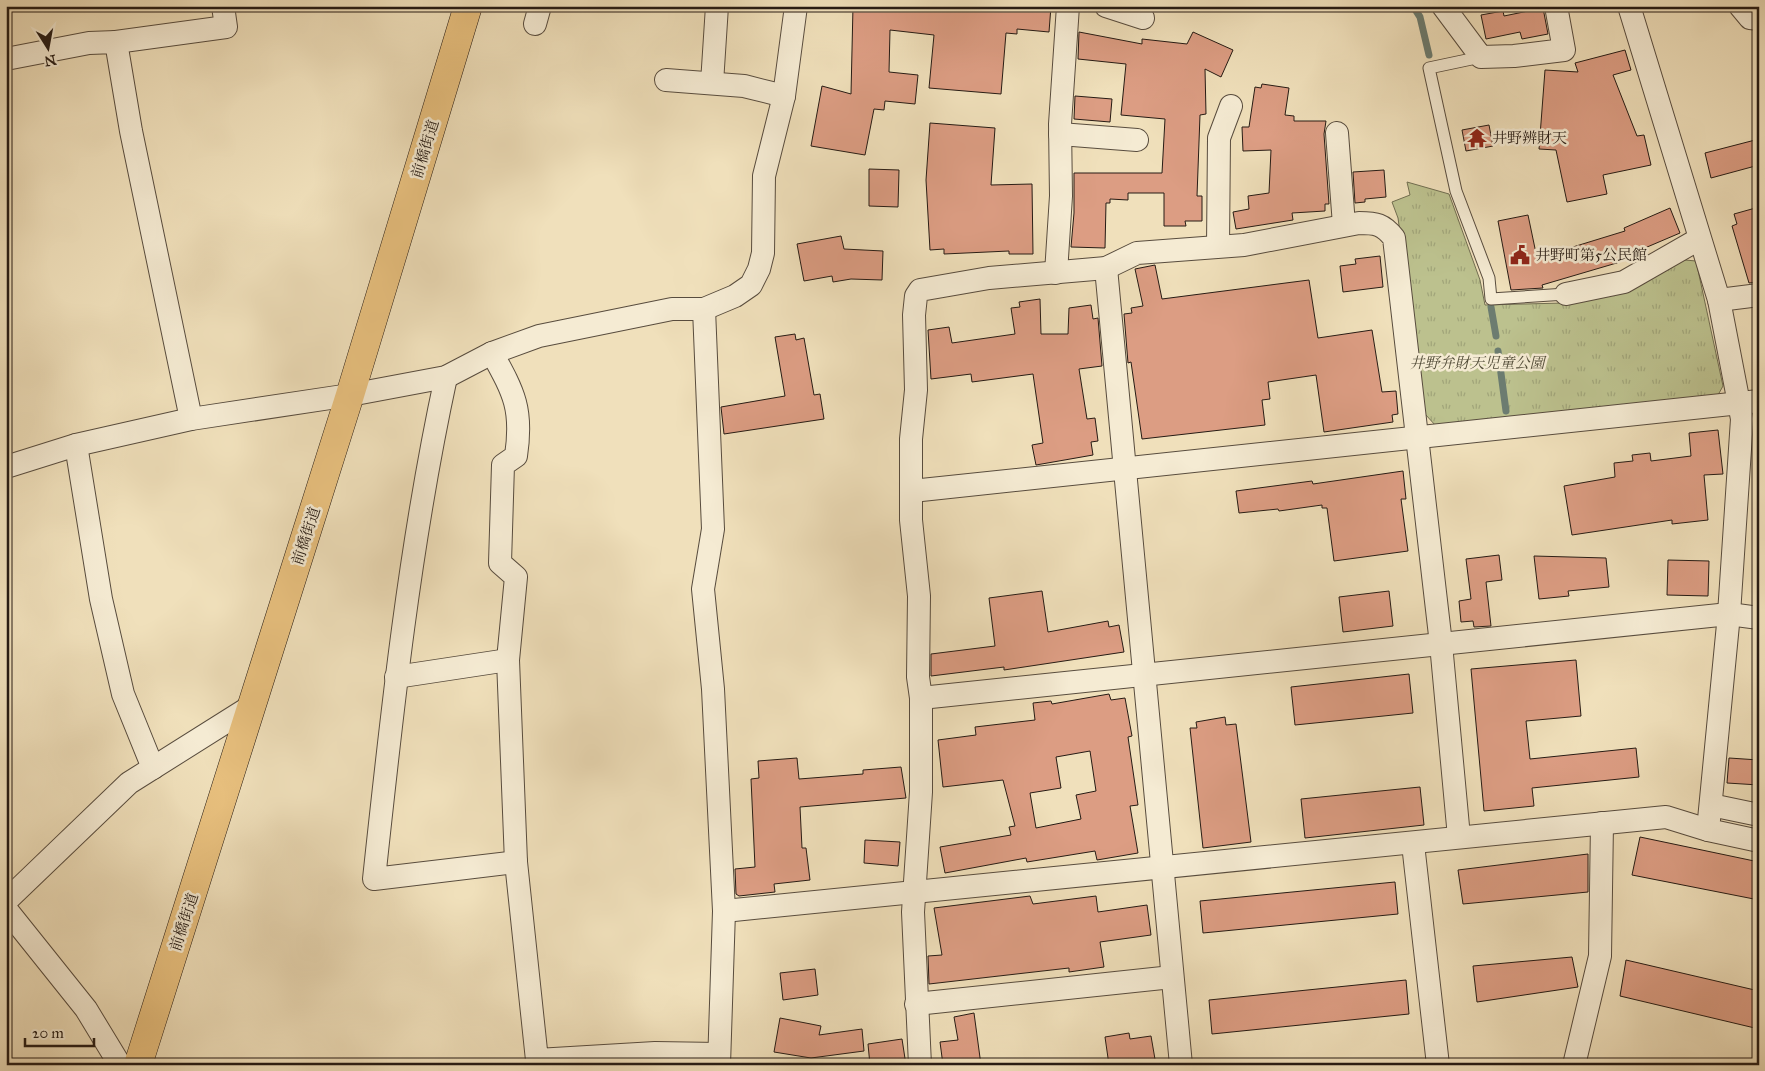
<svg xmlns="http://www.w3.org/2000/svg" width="1765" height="1071" font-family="'IM FELL Great Primer','Noto Serif JP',serif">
<defs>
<pattern id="park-tufts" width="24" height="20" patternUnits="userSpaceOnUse" patternTransform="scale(1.25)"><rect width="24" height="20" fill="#bcc18e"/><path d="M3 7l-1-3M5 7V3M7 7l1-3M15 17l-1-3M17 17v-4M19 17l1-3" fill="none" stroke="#a1a57a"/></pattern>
</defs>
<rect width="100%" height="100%" fill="#f0e0bb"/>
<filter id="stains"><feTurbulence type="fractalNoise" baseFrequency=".004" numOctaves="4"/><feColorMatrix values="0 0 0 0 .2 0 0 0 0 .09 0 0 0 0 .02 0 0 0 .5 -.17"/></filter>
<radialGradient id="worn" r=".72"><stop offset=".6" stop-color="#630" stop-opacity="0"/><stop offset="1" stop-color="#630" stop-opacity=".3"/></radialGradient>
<path fill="url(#park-tufts)" stroke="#716e51" d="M 1407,182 L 1449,194 L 1480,280 L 1485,305 L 1564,303 L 1685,260 L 1696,261 L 1723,386 L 1718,395 L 1436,426 L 1425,414 L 1398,218 L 1392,202 L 1410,195 Z"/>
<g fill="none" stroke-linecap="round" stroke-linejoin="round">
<g stroke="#6c7c70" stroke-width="7">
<path d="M 1413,6 L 1420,17 L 1429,55"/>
<path d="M 1491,307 L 1496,336"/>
<path d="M 1498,351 L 1506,411"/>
</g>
</g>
<g fill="#dc9d83" stroke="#261b14" fill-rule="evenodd">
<path d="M 853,6 L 1051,6 L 1049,32 L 1017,29 L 1017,34 L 1006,33 L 1001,94 L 929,88 L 934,35 L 890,30 L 889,72 L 918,75 L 915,104 L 885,101 L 884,110 L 874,109 L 865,155 L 811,146 L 822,86 L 851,94 Z"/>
<path d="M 1543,8 L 1548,34 L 1522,39 L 1520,32 L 1486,39 L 1481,15 L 1503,11 L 1504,16 Z"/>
<path d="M 1079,32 L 1142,44 L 1142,39 L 1187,44 L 1193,32 L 1233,50 L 1221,77 L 1205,69 L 1206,114 L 1200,115 L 1197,196 L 1202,196 L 1202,221 L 1185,221 L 1186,226 L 1164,226 L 1164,193 L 1128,193 L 1128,200 L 1110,199 L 1110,203 L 1106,203 L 1105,248 L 1071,247 L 1074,213 L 1074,173 L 1162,173 L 1165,119 L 1121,115 L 1126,64 L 1078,59 Z"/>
<path d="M 1625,50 L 1631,70 L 1613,75 L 1637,136 L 1644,135 L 1651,165 L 1603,175 L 1607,194 L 1567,202 L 1556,150 L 1539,149 L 1545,70 L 1578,72 L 1575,63 Z"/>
<path d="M 1262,84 L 1289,88 L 1285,115 L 1294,116 L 1294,121 L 1326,121 L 1324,134 L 1329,204 L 1325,204 L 1325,211 L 1292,213 L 1293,220 L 1236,229 L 1233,212 L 1249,209 L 1248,196 L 1269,193 L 1271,150 L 1243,151 L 1242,127 L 1249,127 L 1255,87 L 1261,88 Z"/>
<path d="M 1075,96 L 1112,99 L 1110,122 L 1074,119 Z"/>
<path d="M 930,123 L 995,128 L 991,185 L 1032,184 L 1033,254 L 1009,254 L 1009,251 L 944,254 L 944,249 L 930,250 L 926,180 Z"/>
<path d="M 1489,125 L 1493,146 L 1466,151 L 1462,130 Z"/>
<path d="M 1759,139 L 1759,165 L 1711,178 L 1705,153 Z"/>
<path d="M 869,169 L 899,170 L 898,207 L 869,206 Z"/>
<path d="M 1384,170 L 1386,197 L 1365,199 L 1365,202 L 1355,203 L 1353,172 Z"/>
<path d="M 1759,207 L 1759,282 L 1749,283 L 1732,226 L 1737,224 L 1734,214 Z"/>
<path d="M 1670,208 L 1680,233 L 1619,259 L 1620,262 L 1542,285 L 1543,288 L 1511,290 L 1498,221 L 1528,215 L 1537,258 L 1625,231 L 1624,228 Z"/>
<path d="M 841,236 L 844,249 L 883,251 L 882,280 L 851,279 L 833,282 L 832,276 L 804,281 L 797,244 Z"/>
<path d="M 1380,256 L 1383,287 L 1343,292 L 1340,266 L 1356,264 L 1355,259 Z"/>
<path d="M 1155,265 L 1162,299 L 1309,280 L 1318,338 L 1372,330 L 1382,392 L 1396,391 L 1398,414 L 1392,415 L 1393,422 L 1324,432 L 1316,375 L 1268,382 L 1270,399 L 1262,400 L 1265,425 L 1142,439 L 1131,362 L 1128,363 L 1124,314 L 1132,313 L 1131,308 L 1143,306 L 1135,269 Z"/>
<path d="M 1040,299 L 1041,334 L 1068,334 L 1069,308 L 1091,305 L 1093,319 L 1098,318 L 1102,366 L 1079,369 L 1087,419 L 1095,418 L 1098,441 L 1091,442 L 1093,455 L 1036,465 L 1032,445 L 1043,443 L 1033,374 L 972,382 L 971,374 L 931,379 L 928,330 L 949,327 L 952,343 L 1015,334 L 1011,308 L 1020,307 L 1019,302 Z"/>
<path d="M 795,334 L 796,340 L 804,338 L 814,395 L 820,394 L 824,419 L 724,434 L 721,407 L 785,396 L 775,337 Z"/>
<path d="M 1718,430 L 1723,474 L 1704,475 L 1708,520 L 1672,524 L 1672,520 L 1572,535 L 1564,486 L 1615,477 L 1614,463 L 1633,461 L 1632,455 L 1650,453 L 1651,461 L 1691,456 L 1689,433 Z"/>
<path d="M 1403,471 L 1406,499 L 1401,499 L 1408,551 L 1334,561 L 1327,508 L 1322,508 L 1322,505 L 1279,511 L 1278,509 L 1239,513 L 1236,491 L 1312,481 L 1313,484 Z"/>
<path d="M 1499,555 L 1502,580 L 1486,582 L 1491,626 L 1474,627 L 1473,621 L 1461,622 L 1459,601 L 1471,599 L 1466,559 Z"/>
<path d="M 1534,556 L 1606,558 L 1609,587 L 1568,591 L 1569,596 L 1539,599 Z"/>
<path d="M 1668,560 L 1709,561 L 1708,596 L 1667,595 Z"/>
<path d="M 1042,591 L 1048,632 L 1108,621 L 1109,627 L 1119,625 L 1124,652 L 1004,670 L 1004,667 L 931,676 L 931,654 L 995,646 L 989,598 Z"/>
<path d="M 1389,591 L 1393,626 L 1343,632 L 1339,597 Z"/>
<path d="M 1576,660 L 1581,716 L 1526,721 L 1530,759 L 1636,748 L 1639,777 L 1532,788 L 1534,806 L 1484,811 L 1471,669 Z"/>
<path d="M 1409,674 L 1413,713 L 1295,725 L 1291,687 Z"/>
<path d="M 1109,694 L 1111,700 L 1125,698 L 1132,736 L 1128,737 L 1138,805 L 1130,806 L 1138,853 L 1097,860 L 1095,851 L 1027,862 L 1026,858 L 945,873 L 940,847 L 1011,835 L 1009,827 L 1015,826 L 1003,780 L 943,787 L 938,740 L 976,735 L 975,727 L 1035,720 L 1033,703 L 1051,701 L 1052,704 ZM 1090,751 L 1096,791 L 1076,795 L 1081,819 L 1036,828 L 1030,793 L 1061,788 L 1056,757 Z"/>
<path d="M 1225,717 L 1226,725 L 1236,724 L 1251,842 L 1203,848 L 1190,728 L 1197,728 L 1196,722 Z"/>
<path d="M 797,758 L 799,779 L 863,774 L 863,770 L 901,767 L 906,798 L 800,807 L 802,848 L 806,848 L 810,880 L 774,884 L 775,892 L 739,896 L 736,894 L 735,869 L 755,867 L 751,779 L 759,778 L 758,761 Z"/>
<path d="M 1729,758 L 1759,760 L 1759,785 L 1727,783 Z"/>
<path d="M 1420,787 L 1424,825 L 1305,838 L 1301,799 Z"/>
<path d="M 1640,837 L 1759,862 L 1759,900 L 1632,875 Z"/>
<path d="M 865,840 L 900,842 L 898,866 L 864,863 Z"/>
<path d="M 1588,854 L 1588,892 L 1463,904 L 1458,870 Z"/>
<path d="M 1395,882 L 1398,914 L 1203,933 L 1200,901 Z"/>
<path d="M 1030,896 L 1033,904 L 1096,896 L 1098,912 L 1147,905 L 1151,935 L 1100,942 L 1104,967 L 1069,972 L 1069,968 L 929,984 L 928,956 L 942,955 L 934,908 Z"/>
<path d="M 1572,957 L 1578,987 L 1477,1002 L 1473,966 Z"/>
<path d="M 1626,960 L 1759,991 L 1759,1029 L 1620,996 Z"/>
<path d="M 815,969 L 818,995 L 783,1000 L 780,973 Z"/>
<path d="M 1406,980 L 1409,1014 L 1212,1034 L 1209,1000 Z"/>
<path d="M 974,1013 L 981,1065 L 943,1065 L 940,1042 L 958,1040 L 954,1017 Z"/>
<path d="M 780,1018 L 821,1026 L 819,1035 L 862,1029 L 864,1051 L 811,1058 L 774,1052 Z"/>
<path d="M 1129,1033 L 1130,1039 L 1151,1036 L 1156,1065 L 1109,1065 L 1105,1037 Z"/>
<path d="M 902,1039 L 906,1065 L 870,1065 L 868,1044 Z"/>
</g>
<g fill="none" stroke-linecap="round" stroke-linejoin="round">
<defs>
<path id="lane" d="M 1481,57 L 1429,68 L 1456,191 L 1489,278 L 1491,299 L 1566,294"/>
<g id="street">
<path d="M 1106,6 L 1143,18"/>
<path d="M 1443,6 L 1481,57 L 1514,56 L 1564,50 L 1556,6"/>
<path d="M 1629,6 L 1719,300 L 1742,419 L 1729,614 L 1708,830"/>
<path d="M 1740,6 L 1750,18 L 1759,19"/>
<path d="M 535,24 L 540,6"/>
<path d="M 116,42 L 226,27 L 223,6"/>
<path d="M 6,59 L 89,43 L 116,42 L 131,131 L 191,419"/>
<path d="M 666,80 L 744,86 L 784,96"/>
<path d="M 712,83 L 717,6"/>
<path d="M 1337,133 L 1344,225"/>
<path d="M 1060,134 L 1137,140"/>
<path d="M 1218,246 L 1219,138 L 1231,106"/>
<path d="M 1106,268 L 1181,1065"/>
<path d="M 1056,273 L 1061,196 L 1060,124 L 1068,6"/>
<path d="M 1566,294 L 1624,282 L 1699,239"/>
<path d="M 1719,300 L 1759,295"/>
<path d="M 704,309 L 713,529 L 703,589 L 713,689 L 724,911 L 719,1065"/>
<path d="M 492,353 C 514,393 523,409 516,456 L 503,465 L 500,563 L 516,577 L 508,660 L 516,862 L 537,1060 L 655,1053 L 719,1054"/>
<path d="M 446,377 C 410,543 392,711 374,879 L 516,862"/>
<path d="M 76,445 L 101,599 L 123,694 L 153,768"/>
<path d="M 6,467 L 76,445 L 191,419 L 350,395 L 446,377 L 492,353 L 539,336 L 672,309 L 704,309 L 735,296 L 751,285 L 759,269 L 763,253 L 764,176 L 784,96 L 796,6"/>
<path d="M 912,491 L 1759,401"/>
<path d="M 396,677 L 508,660"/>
<path d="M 921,698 L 1729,614 L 1759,618"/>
<path d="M 1711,805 L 1759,815"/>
<path d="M 1413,844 L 1438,1065"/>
<path d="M 6,901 L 129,783 L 253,705"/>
<path d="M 6,909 L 86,1009 L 120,1065"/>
<path d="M 724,911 L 1666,817 L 1708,830 L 1759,841"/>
<path d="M 916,1004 L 1172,977"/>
<path d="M 920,1065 L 913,912 L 921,792 L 921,698 L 918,677 L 919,596 L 911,520 L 911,439 L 916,390 L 914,315 L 916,296 L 920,290 L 989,278 L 1106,268 L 1137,253 L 1244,245 L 1359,223 C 1376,223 1383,224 1394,238 L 1441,644 L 1459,837"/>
<path d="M 1574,1065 L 1600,956 L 1602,823"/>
</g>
<path id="primary" d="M 138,1065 L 350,395 L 468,6"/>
</defs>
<use href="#lane" stroke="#584c3e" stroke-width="13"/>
<use href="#street" stroke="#584c3e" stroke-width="24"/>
<use href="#primary" stroke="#261b14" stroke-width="29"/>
<use href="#lane" stroke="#f5ebd3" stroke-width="11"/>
<use href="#street" stroke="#f5ebd3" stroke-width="22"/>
<use href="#primary" stroke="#e8c07e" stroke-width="28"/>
</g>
<defs>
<symbol id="temple-bare" viewBox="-9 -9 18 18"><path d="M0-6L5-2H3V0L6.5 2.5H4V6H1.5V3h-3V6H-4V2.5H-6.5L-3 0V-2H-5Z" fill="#8f2418" stroke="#f5ebd3" stroke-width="2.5" paint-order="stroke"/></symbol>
<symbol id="civic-bare" viewBox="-9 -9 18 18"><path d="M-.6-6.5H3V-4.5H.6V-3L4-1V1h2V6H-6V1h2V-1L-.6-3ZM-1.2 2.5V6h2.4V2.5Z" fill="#8f2418" stroke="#f5ebd3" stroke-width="2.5" paint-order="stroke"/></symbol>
</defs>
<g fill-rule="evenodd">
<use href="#temple-bare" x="1463" y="124" width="28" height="28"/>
<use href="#civic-bare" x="1506" y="241" width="28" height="28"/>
</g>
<g text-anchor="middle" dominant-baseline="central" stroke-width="5" stroke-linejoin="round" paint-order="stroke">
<g font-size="15" fill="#261b14" stroke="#f5ebd3" text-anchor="start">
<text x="1492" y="138">井野辨財天</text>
<text x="1535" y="255">井野町第5公民館</text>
</g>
<g font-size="15" fill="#261b14" stroke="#f5ebd3">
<text transform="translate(425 149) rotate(-73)">前橋街道</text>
<text transform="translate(306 536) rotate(-72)">前橋街道</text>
<text transform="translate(184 922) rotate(-72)">前橋街道</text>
</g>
<g font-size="15" font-style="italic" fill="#534d39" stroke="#f5ebd3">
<text x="1477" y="363">井野弁財天児童公園</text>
</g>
</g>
<rect width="1765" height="1071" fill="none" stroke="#f0e0bb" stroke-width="25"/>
<rect x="8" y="8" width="1750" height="1056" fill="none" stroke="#261b14" stroke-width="2.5"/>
<rect x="12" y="12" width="1740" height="1046" fill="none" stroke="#261b14"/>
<g transform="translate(48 48) rotate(169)" stroke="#f5ebd3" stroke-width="4" paint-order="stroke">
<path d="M0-4L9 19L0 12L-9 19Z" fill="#261b14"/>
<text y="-8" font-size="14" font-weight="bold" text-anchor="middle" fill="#261b14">N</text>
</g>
<path d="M25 1038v8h69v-8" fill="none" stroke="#261b14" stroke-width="2.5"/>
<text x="32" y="1038" font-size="15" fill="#261b14" stroke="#f5ebd3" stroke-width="4" paint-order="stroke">20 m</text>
<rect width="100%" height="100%" filter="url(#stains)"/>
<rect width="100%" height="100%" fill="url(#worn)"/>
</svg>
